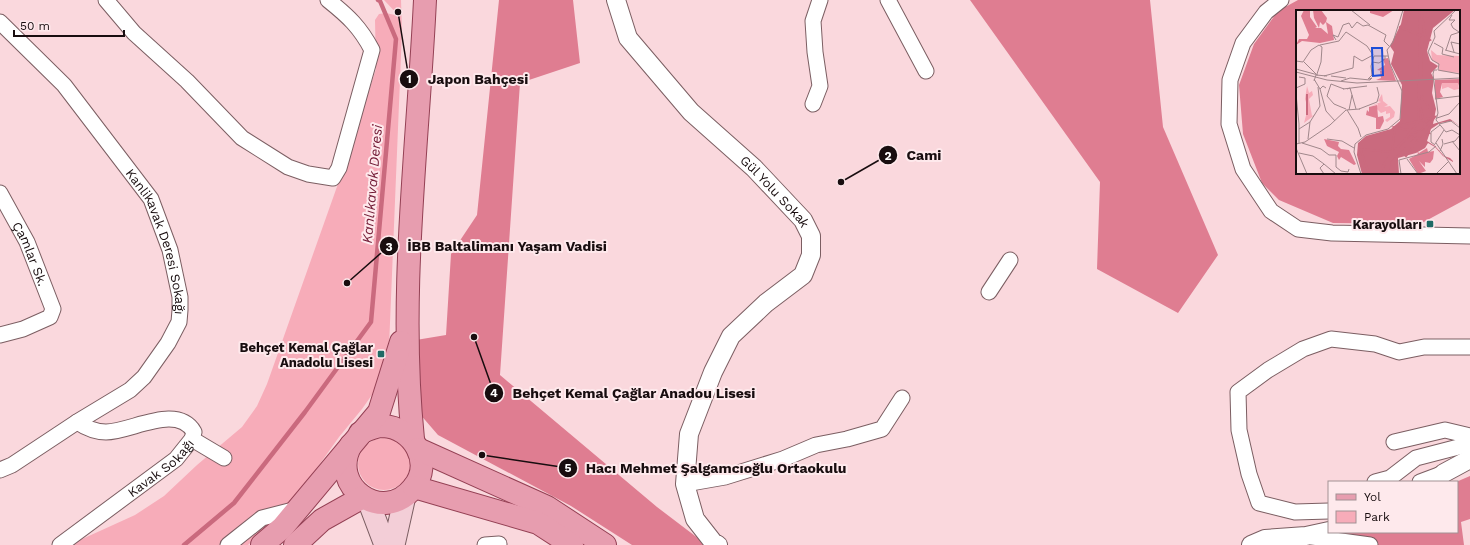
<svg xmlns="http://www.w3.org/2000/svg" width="1470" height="545" font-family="'Work Sans',sans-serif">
<rect width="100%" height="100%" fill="#fad8dd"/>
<g fill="#f7acb9">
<path d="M 384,0 L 401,0 L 402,31 L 389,347 L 376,389 L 362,409 L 339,437 L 292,503 L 248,545 L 69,545 L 135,515 L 164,496 L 197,465 L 242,427 L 257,406 L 267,384 L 339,181 L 376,69 L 375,20 L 379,14 L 386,13 L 399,16 Z"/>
<circle cx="384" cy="464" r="26"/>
</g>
<g fill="#df7d91" fill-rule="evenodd">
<path d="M 499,0 L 573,0 L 580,63 L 520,83 L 500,375 L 657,507 L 707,545 L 632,545 L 571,506 L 438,435 L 419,413 L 416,340 L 446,335 L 451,254 L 477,215 Z"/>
<path d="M 970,0 L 1150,0 L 1163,127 L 1218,255 L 1178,313 L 1097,269 L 1100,182 Z"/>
<path d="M 1298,0 L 1470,0 L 1470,197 L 1420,224 L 1333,223 L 1279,200 L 1262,183 L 1243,134 L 1239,85 L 1254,44 L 1278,11 ZM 1297,11 L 1459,11 L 1459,173 L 1297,173 Z"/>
<path d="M 1470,476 L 1470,519 L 1461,522 L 1464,545 L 1313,545 L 1343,532 L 1457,532 L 1456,482 Z"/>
</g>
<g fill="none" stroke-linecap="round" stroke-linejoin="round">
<path stroke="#ca6a7e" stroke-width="4.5" d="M 184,545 L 234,503 L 305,412 L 371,322 L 396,39 L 380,1 L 378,0"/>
<defs>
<g id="minor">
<path d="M 106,0 L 134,33 L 187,81 L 242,138 L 288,167 L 308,174 L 333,178 L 339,168 L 372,50 C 360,27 348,16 328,0"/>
<path d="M 888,0 L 926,71"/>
<path d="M 1281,0 L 1266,12 L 1243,43 L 1230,80 L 1229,124 L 1243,169 L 1271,211 L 1298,229 L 1332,233 L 1470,236"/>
<path id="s1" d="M 0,22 L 64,85 L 151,199 L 170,250 L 180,297 L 180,310 L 179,322 L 168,343 L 144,377 L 130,390 L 77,422 L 12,465 L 0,470"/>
<path d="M 813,104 L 820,86 L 815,52 L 813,21 L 820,0"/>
<path id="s2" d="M 0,193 L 27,242 L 53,309 L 50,317 L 23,329 L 0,335"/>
<path d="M 989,292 L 1010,260"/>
<path d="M 192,439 L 224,458"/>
<path d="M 1394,442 L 1445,430 L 1470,436"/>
<path d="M 1375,482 L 1390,478 L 1416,458 L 1470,444"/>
<path d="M 1420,482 L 1444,473"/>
<path d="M 685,484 L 725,477 L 783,459 L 816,445 L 847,439 L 882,429 L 902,398"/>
<path d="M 1329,511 L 1295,512 L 1259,503 L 1249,474 L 1239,430 L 1238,392 L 1268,370 L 1303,349 L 1331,339 L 1375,344 L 1399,352 L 1424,347 L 1470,347"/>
<path d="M 1312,537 L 1370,545"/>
<path id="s3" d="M 60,545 L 176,459 L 192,439 L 194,432 C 177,403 131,432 106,432 C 96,432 86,428 77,422"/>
<path d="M 228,545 L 262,518 L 297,509"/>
<path d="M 485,545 L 499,544"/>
</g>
<g id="tertiary">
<path id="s4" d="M 616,0 L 628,38 L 691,112 L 754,168 L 803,220 L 811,236 L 811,255 L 803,275 L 766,303 L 731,336 L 713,372 L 689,434 L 685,484 L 695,519 L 713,542 L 718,545"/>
<path d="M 1434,482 L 1444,473 L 1470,459"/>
<path d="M 1251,545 L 1265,539 L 1306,536 L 1329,531"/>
</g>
<g id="secondary">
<path d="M 368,500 L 385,545"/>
<path d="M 394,545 L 405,496"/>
</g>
<g id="primary">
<path d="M 413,439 C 398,294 418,146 425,0"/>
<path d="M 351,445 C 328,487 383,525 413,488 C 434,463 413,427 383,426 C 375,426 367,430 360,433"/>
<path d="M 418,449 L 547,507 L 605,545"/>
<path d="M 414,487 L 538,523 L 572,545"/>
<path d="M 262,545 L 282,528 L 379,412 L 401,342"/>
<path d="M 295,545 L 322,520 L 363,497"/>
</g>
</defs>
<use href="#minor" stroke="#7b5e62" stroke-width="17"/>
<use href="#tertiary" stroke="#7b5e62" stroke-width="20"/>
<use href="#secondary" stroke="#7b5e62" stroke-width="23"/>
<use href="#primary" stroke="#944054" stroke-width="24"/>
<use href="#minor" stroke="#fff" stroke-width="15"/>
<use href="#tertiary" stroke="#fff" stroke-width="18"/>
<use href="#secondary" stroke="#f3ced7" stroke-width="21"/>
<use href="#primary" stroke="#e79daf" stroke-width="22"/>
</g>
<g fill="#206a65" stroke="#fee9ec" stroke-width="1.5">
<rect x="1426" y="220" width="8" height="8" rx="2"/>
<rect x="377" y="350" width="8" height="8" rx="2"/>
</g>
<g text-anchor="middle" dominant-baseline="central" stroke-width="4" stroke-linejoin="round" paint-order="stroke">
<g font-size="13" fill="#180d0f" stroke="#fee9ec">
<text stroke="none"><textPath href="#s4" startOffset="253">Gül Yolu Sokak</textPath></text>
<text stroke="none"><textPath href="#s1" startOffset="275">Kanlikavak Deresi Sokağı</textPath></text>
<text stroke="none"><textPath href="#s2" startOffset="68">Çamlar Sk.</textPath></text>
<text stroke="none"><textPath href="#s3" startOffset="127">Kavak Sokağı</textPath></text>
</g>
<g font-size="13" font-weight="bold" fill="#180d0f" stroke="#fee9ec" text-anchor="end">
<text x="1422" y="224">Karayolları</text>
<text x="373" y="347">Behçet Kemal Çağlar<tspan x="373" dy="15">Anadolu Lisesi</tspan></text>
</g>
<g font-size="14" font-style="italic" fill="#711934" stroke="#fee9ec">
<text transform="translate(372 184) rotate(-85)">Kanlıkavak Deresi</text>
</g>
</g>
<g transform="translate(1296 10)">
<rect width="164" height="164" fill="#fad8dd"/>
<path d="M 135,40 L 141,45 L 163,46 L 164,63 L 143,61 L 143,55 L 136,50 ZM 146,73 L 162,73 L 163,79 L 158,80 L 152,77 L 146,79 ZM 11,76 L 13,83 L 16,81 L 17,85 L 13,89 L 16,106 L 20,104 L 23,95 L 20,104 L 8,113 L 12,98 L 9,89 ZM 86,84 L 87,91 L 92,95 L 88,97 L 94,96 L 99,102 L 98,107 L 91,112 L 89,110 L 94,107 L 94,103 L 90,104 L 90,108 L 90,101 L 85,103 L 80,98 L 82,94 L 75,96 L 85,92 L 82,91 Z" fill="#f7acb9"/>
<path d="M 8,0 L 14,0 L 14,7 L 21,17 L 19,18 L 25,18 L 32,24 L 30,12 L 27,15 L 24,12 L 23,18 L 18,8 L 17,0 L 25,0 L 31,8 L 30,12 L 36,16 L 38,30 L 24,33 L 6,31 L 0,35 L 3,29 L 11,29 L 13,25 L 5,6 ZM 74,0 L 98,0 L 87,7 L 74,3 ZM 92,48 L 100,71 L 80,70 L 85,68 L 84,61 L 88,61 L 81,60 L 89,55 L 87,49 ZM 164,69 L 164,79 L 162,73 L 146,73 L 144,82 L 147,87 L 139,89 L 139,70 ZM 81,95 L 82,107 L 87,106 L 88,111 L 84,119 L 80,119 L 80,108 L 70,105 L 71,100 L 73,102 L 73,97 ZM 28,129 L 43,132 L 42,136 L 45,139 L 53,140 L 60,154 L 58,155 L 45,147 L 43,150 L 41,146 L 43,142 L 31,136 ZM 131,138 L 132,142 L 138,141 L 137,149 L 134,153 L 129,152 L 129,157 L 123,151 L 130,161 L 122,164 L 113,149 L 122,144 L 121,141 L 123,143 Z" fill="#df7d91"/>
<path d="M 108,0 L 159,0 L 137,18 L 131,41 L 134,51 L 142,56 L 135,63 L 138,69 L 136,83 L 140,99 L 137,114 L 154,109 L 164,116 L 156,111 L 144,113 L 135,119 L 131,131 L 139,136 L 148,146 L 154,148 L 157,151 L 157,152 L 147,146 L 139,137 L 132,133 L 129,138 L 120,143 L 102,148 L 103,164 L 66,164 L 61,145 L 62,133 L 70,126 L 95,119 L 104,111 L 106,75 L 95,54 L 98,42 L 94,36 L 105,14 Z" fill="#ca6a7e"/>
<path fill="none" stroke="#ca6a7e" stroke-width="2" d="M 103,17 L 126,26M 104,17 L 109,15 L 115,0M 129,26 L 127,12 L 137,0M 123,68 L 124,0M 124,68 L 125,41 L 129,32 L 134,30 L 125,22 L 126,7 L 131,0M 125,68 L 126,42 L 132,31M 125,71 L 125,84 L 138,106M 122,73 L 123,89M 124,95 L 130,121 L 133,123M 11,105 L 11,84M 139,107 L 130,119 L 133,123 L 100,118 L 98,117 ZM 114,125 L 128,123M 118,126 L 130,124M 63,139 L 106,143 L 110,146 L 139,107M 65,140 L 73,164M 96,142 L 99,117M 83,164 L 91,149 L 111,127M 88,164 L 92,150 L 122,113 L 124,72M 89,164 L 93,150 L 115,127M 91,164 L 94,151 L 135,110M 92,164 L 94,151"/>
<path fill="none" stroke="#a0878b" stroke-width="1" d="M 55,0 L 74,15M 156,5 L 153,10 L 159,10 L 155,14 L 157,18 L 163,22M 72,15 L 90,25 L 88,31 L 93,36M 40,30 L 37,25 L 42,27 L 47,15 L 53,13 L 56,18 L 61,12 L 67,16 L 72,15M 138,33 L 147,38 L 146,44 L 158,47M 24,35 L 43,31 L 50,22 L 71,36 L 77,45M 149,40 L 164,44M 150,40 L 155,25 L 164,22M 158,42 L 155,32 L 164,34M 0,51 L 7,52 L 15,40 L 23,35M 8,52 L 20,64M 76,52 L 83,53 L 89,49 L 89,46M 0,59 L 22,65M 141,60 L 138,60 L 137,64 L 142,103 L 140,110 L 150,122M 142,60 L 143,54 L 136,50 L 132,42 L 139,27 L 138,21 L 160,0M 142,60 L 164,64M 0,62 L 31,70 L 61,73 L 164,68M 21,64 L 25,52 L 26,37 L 23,35M 28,66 L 57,58 L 58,46 L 66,51 L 77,45M 35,66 L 50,68M 18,69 L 24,79 L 27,76 L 30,78M 72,69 L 76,65 L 75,56 L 78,46 L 92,46M 18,71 L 20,65 L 31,66M 45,71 L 54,68 L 74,70 L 76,68 L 73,69M 0,78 L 9,74 L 9,68 L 3,67M 24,79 L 30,101 L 39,111M 47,79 L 71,76M 48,79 L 35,74 L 31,86 L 38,94 L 50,99M 51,79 L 54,78 L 60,99M 0,84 L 3,114M 139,89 L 164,86M 63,99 L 81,92 L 83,85 L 81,77M 51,100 L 62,118 L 65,127M 53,100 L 56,85M 141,108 L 153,104 L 164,92M 3,114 L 3,133M 143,114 L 155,111 L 164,118M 3,119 L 14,112M 150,122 L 156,120 L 164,125M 12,129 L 14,112 L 24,96 L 22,77M 31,129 L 46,131 L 58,138M 156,131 L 164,141M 6,133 L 25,139M 140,133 L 161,164M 0,134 L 9,132 L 34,115 L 50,100 L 64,99M 139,134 L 148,120M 148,134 L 159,131 L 164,125M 139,135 L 135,132 L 135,122 L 144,115M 0,138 L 11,164M 25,139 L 33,145 L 40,145 L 40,157 L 45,161 L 52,162 L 53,159M 144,141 L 147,134 L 146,129M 3,143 L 17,146 L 28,154M 111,149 L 122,164M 28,154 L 40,164M 28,154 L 24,158 L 28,164M 65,164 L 58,142 L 59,134 L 70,125 L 92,119 L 104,109 L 106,81 L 94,54 L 91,40 L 97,32 L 107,0M 105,164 L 103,150 L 133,142 L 140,136M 140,164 L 153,151"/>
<path fill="#1d4ed8" fill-opacity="0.15" stroke="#1d4ed8" stroke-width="2" d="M 76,38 L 86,38 L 87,65 L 77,66 Z"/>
<rect width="164" height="164" fill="none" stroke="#180d0f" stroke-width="2"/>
</g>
<path fill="none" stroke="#180d0f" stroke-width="1.5" d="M398 12L409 79M841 182L888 155M347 283L389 246M474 337L494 393M482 455L568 468"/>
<g fill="#180d0f" stroke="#fee9ec" stroke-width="1.5">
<circle cx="398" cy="12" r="4"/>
<circle cx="841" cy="182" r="4"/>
<circle cx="347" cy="283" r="4"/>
<circle cx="474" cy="337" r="4"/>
<circle cx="482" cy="455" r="4"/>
<circle cx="409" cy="79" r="10"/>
<circle cx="888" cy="155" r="10"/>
<circle cx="389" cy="246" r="10"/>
<circle cx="494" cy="393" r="10"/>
<circle cx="568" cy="468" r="10"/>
</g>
<g font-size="12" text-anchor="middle" font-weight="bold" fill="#fff">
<text x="409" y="83">1</text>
<text x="888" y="160">2</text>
<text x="389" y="251">3</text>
<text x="494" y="397">4</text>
<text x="568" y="472">5</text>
</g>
<g font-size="14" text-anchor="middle" font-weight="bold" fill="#180d0f" stroke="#fee9ec" stroke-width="4" stroke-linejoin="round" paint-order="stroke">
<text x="478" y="84">Japon Bahçesi</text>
<text x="924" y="160">Cami</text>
<text x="507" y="251">İBB Baltalimanı Yaşam Vadisi</text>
<text x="634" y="398">Behçet Kemal Çağlar Anadou Lisesi</text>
<text x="716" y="473">Hacı Mehmet Şalgamcıoğlu Ortaokulu</text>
</g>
<rect x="1328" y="481" width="130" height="52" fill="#fee9ec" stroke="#a29194"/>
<rect x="1336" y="494" width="20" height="6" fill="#e79daf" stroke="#a29194"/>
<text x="1364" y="501" font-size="12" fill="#180d0f">Yol</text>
<rect x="1336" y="511" width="20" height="12" fill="#f7acb9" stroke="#a29194"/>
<text x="1364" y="521" font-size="12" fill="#180d0f">Park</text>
<path d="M14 30v6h110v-6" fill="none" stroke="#180d0f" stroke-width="2"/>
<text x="20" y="30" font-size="12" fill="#180d0f" stroke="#fee9ec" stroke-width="3" paint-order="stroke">50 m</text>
</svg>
